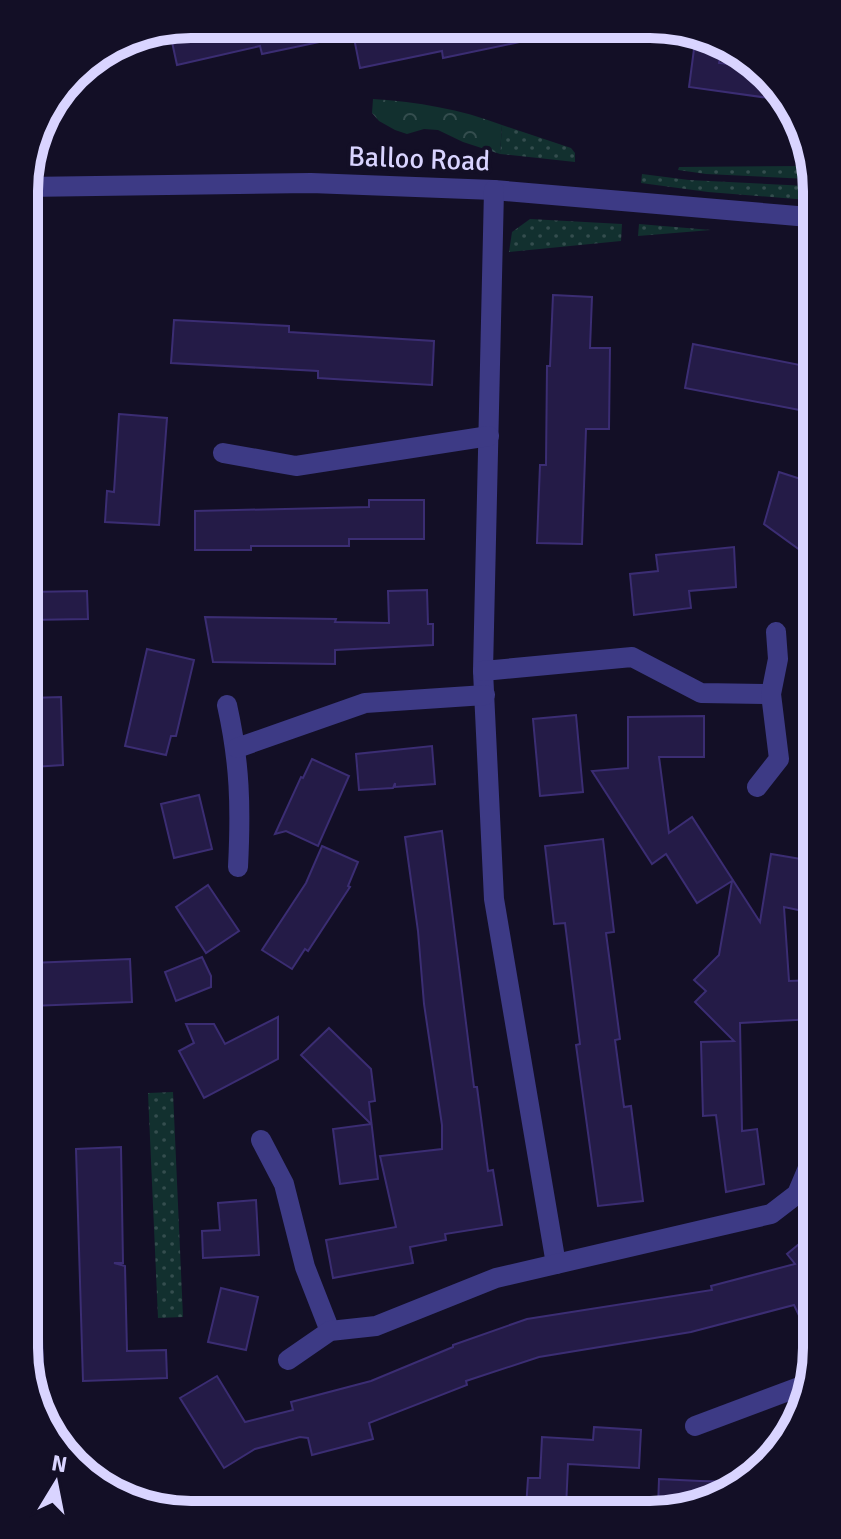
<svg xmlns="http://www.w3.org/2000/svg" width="841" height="1539" font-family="Signika,sans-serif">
<defs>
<pattern id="grass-dots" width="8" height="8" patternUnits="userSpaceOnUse" patternTransform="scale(2)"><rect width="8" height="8" fill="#12302f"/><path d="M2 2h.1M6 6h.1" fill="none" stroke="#344d4e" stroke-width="1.8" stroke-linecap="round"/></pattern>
<pattern id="forest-crowns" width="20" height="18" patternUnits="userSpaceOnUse" patternTransform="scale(2)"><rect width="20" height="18" fill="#12302f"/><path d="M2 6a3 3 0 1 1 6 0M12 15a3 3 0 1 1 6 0" fill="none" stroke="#344d4e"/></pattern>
</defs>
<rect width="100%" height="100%" fill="#130f26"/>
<g fill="url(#grass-dots)">
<path d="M 502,125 L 571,148 L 575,153 L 575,162 L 500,154 Z"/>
<path d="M 808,166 L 808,179 L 706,174 L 678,170 L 679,167 Z"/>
<path d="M 642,174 L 689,180 L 808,186 L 808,200 L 708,192 L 641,183 Z"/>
<path d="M 530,219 L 622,224 L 621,241 L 509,252 L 512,232 Z"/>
<path d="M 639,224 L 711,230 L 638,236 Z"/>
<path d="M 173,1092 L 183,1317 L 158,1318 L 148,1093 Z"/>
</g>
<path fill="url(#forest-crowns)" d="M 373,99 C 418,102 460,109 502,125 L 500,154 L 463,142 L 438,130 L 424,129 L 407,134 L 395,130 L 379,121 L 372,113 Z"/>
<g fill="#241b47" stroke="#3b2d73" stroke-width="2">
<path d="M 191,24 L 347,25 L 348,36 L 262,54 L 260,46 L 177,65 L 169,28 Z"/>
<path d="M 390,25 L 538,26 L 539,38 L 443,58 L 442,51 L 360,68 L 353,33 Z"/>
<path d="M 696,34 L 722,46 L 719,63 L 762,68 L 783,100 L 689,87 Z"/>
<path d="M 553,295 L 592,297 L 590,348 L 610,348 L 609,429 L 586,429 L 582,544 L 537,543 L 540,465 L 546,465 L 547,366 L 550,366 Z"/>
<path d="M 174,320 L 289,326 L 289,332 L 434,341 L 432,385 L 318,378 L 318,371 L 171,363 Z"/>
<path d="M 693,344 L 810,367 L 810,412 L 685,388 Z"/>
<path d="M 119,414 L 167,418 L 159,525 L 105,522 L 107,491 L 114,492 Z"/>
<path d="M 779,472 L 810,482 L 811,558 L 764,524 Z"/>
<path d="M 369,500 L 424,500 L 424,539 L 349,539 L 349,546 L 251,546 L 251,550 L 195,550 L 195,511 L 369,507 Z"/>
<path d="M 734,547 L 736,587 L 689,591 L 691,608 L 634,615 L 630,574 L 658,571 L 656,555 Z"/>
<path d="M 427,590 L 428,624 L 433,624 L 433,645 L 335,650 L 335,664 L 213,662 L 205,617 L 336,619 L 335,622 L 389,623 L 388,591 Z"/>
<path d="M 87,591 L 88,619 L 28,620 L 28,592 Z"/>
<path d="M 147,649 L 194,660 L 176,736 L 171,736 L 166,755 L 125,746 Z"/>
<path d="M 61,697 L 63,765 L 33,767 L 29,698 Z"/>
<path d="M 576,715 L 583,792 L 540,796 L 533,719 Z"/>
<path d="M 704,716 L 704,757 L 659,757 L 669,833 L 692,817 L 760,922 L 771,854 L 813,861 L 813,900 L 810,900 L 808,912 L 784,907 L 789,981 L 814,980 L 814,1019 L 740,1023 L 742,1131 L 757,1129 L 764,1184 L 726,1192 L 716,1115 L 703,1116 L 701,1042 L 734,1041 L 695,1002 L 706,991 L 694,980 L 719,955 L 732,881 L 697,903 L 666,854 L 652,864 L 592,771 L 628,768 L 628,717 Z"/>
<path d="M 432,746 L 435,784 L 395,787 L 395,783 L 393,788 L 359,790 L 356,754 Z"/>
<path d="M 312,759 L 349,776 L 318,846 L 286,831 L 275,834 L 301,777 L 303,778 Z"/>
<path d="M 199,795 L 212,849 L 174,858 L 161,804 Z"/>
<path d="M 442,831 L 474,1087 L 477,1087 L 488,1171 L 493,1170 L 502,1225 L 445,1234 L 446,1240 L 410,1247 L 413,1263 L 333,1278 L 326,1240 L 396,1227 L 380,1156 L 442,1149 L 442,1125 L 424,1004 L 418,931 L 405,837 Z"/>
<path d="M 603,839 L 614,932 L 606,933 L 620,1039 L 615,1040 L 624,1107 L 631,1106 L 643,1201 L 598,1206 L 576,1045 L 580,1044 L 565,923 L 554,924 L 545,846 Z"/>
<path d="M 322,846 L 358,862 L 348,886 L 350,887 L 308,951 L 305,949 L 292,969 L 262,950 L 306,883 Z"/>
<path d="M 208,885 L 239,931 L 206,953 L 176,907 Z"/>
<path d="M 202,957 L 211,976 L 211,987 L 176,1001 L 165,972 Z"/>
<path d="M 130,959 L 132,1002 L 31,1006 L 30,963 Z"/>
<path d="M 278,1017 L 278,1059 L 204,1098 L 179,1051 L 194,1043 L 186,1024 L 214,1024 L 225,1044 Z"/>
<path d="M 329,1028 L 371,1069 L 375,1101 L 369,1102 L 378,1179 L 340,1184 L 333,1129 L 371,1124 L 301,1055 Z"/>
<path d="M 121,1147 L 123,1263 L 114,1263 L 125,1266 L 127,1351 L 166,1350 L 167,1378 L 83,1381 L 76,1149 Z"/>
<path d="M 256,1200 L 259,1255 L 203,1258 L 202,1231 L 220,1230 L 218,1203 Z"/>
<path d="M 816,1230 L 817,1353 L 794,1305 L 691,1332 L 539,1357 L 466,1381 L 467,1385 L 369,1423 L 373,1439 L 312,1455 L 308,1438 L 300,1437 L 255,1449 L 224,1468 L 180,1398 L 217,1376 L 245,1422 L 293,1410 L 291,1402 L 371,1381 L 453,1347 L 453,1345 L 527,1319 L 712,1290 L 711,1286 L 795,1264 L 787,1254 Z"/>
<path d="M 221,1288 L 258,1297 L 246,1350 L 208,1342 Z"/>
<path d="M 594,1427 L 641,1430 L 639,1468 L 568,1464 L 566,1508 L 526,1508 L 528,1478 L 540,1478 L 542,1437 L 593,1440 Z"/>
<path d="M 659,1479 L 700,1481 L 737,1482 L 704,1506 L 658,1507 Z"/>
</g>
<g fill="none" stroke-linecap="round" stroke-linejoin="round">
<g stroke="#3d3a85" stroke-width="20">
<path d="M 25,187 L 311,183 L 494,190 L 809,217"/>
<path d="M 494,190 L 483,671 L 494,899 L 556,1264"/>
<path d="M 223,453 L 296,466 L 489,436"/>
<path d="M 483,671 L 632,657 L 701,693 L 771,694"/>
<path d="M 227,705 C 240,763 241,808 238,867"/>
<path d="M 237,748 L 365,703 L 485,695"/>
<path d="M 757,787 L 779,759 L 771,694 L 778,659 L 776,632"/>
<path d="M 261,1140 L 284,1184 L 305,1267 L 330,1331"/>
<path d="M 33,1337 L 35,1405"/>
<path d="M 288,1360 L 330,1331 L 376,1326 L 496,1278 L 771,1214 L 797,1194 L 808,1168 L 809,1099"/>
<path d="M 695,1426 L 807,1384"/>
</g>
</g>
<g text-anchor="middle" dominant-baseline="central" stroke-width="8" stroke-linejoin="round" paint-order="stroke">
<g font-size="28" fill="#d9d4ff" stroke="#130f26">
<text transform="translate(419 159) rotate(2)">Balloo Road</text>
</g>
</g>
<path d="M0 0H841V1539H0ZM191 38H650A153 153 0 0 1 803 191V1348A153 153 0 0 1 650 1501H191A153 153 0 0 1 38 1348V191A153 153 0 0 1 191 38Z" fill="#130f26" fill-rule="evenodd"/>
<path fill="none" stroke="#d9d4ff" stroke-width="10" d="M191 38H650A153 153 0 0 1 803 191V1348A153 153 0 0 1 650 1501H191A153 153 0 0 1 38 1348V191A153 153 0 0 1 191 38Z"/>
<g transform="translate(56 1483) rotate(10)" stroke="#130f26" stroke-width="6" paint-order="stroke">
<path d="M0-6L14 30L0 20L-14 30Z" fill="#d9d4ff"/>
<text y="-12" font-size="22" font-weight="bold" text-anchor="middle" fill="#d9d4ff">N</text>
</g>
</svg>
